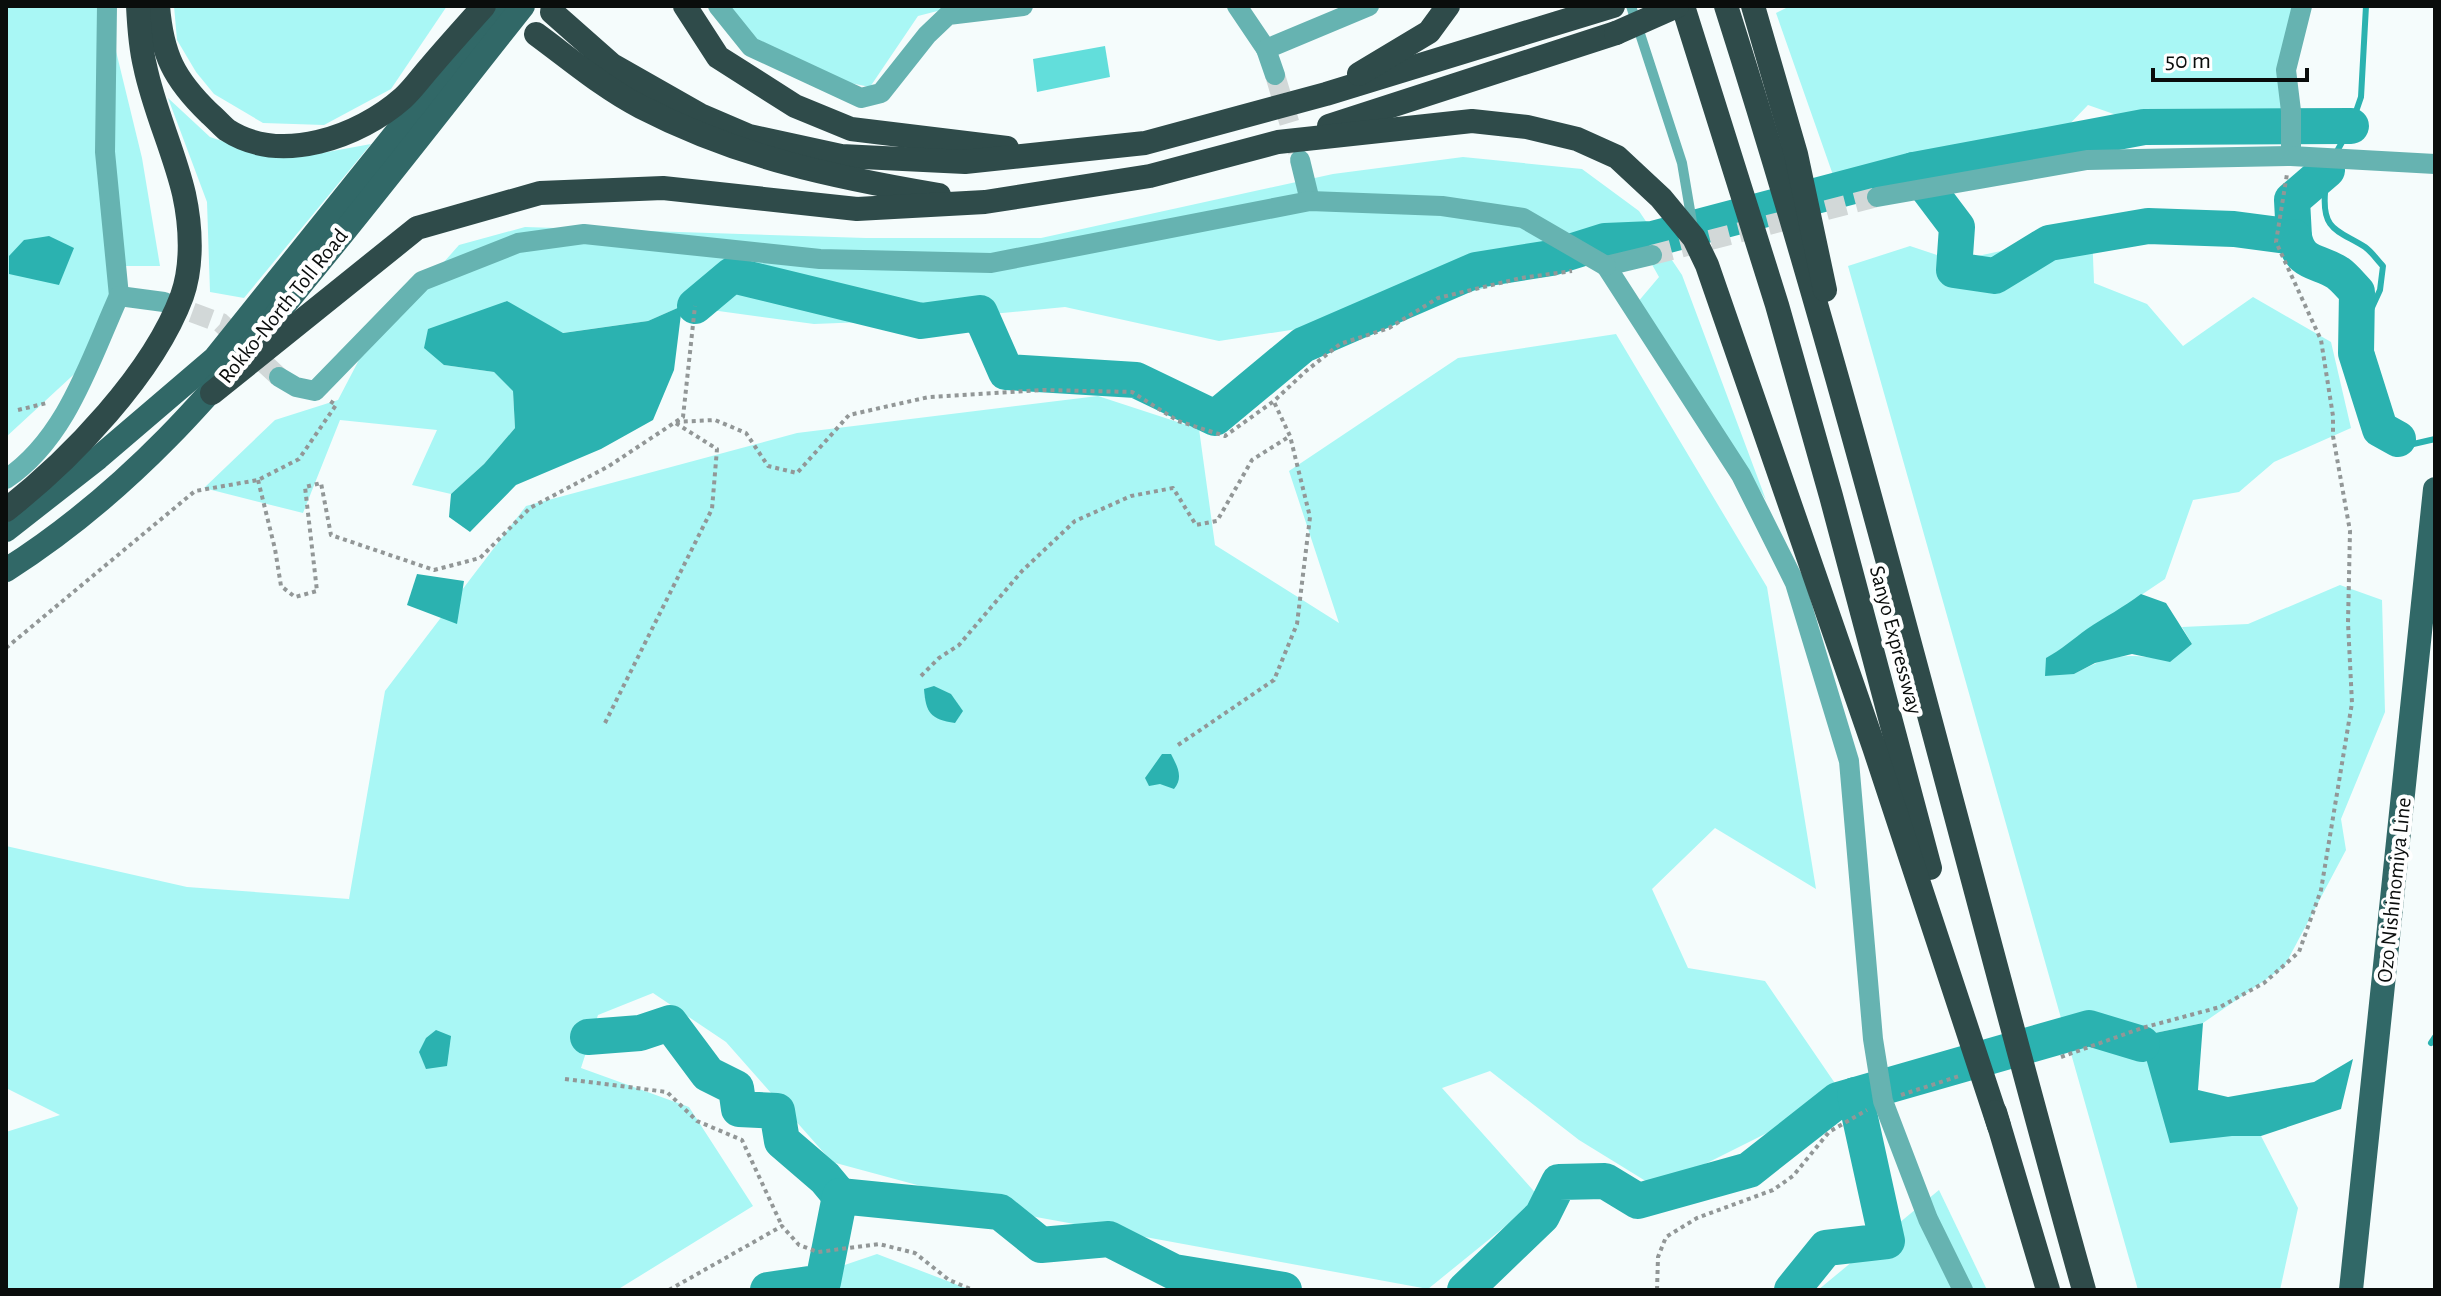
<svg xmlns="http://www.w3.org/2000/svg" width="2441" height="1296" font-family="'Alegreya Sans',sans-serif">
<rect width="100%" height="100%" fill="#f5fcfc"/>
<g fill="#a9f7f5">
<path d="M 6,6 L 105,6 L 142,158 L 160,266 L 125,266 L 109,342 L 6,437 Z"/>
<path d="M 174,6 L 447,6 L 391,89 L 324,125 L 263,123 L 214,94 L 196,72 L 177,40 Z"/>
<path d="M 725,6 L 957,6 L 918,16 L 870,87 L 781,69 Z"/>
<path d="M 1790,6 L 2293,6 L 2286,114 L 2128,119 L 2088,105 L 2060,134 L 1833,175 L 1776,13 Z"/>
<path d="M 168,98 L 210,137 L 261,154 L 300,157 L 371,144 L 244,298 L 210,292 L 207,202 Z"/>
<path d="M 1463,157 L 1582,169 L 1639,211 L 1682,275 L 1766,500 L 1637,303 L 1659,277 L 1631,227 L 1542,242 L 1541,273 L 1381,316 L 1219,341 L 1065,307 L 940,319 L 814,324 L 682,306 L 648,321 L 562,333 L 506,301 L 444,365 L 494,372 L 513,390 L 515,428 L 484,464 L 451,494 L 412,485 L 437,430 L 340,420 L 303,513 L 204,488 L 275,420 L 338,400 L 361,356 L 459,245 L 525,227 L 866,238 L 1041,238 L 1333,174 Z"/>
<path d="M 2092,231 L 2094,283 L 2147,304 L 2183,346 L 2253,297 L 2331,342 L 2351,428 L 2274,462 L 2239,492 L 2193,500 L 2165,579 L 2046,659 L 2074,674 C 2113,653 2128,653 2170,661 L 2192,644 L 2182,627 L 2248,624 L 2340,585 L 2382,600 L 2385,712 L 2341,819 L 2346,850 L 2284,967 L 2203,1023 L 2155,1033 L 2232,1136 L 2261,1136 L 2298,1208 L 2280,1290 L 2138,1290 L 1848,266 L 1910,246 L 1955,261 Z"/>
<path d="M 1616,334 L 1767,587 L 1816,889 L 1715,828 L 1652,889 L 1688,968 L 1765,981 L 1843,1095 L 1657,1188 L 1579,1140 L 1490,1071 L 1442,1088 L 1540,1198 L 1428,1289 L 1036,1217 L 832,1162 L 726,1042 L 653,993 L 598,1015 L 581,1068 L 689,1107 L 753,1206 L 617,1290 L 6,1290 L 6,1132 L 60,1115 L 6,1088 L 6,846 L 187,887 L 349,899 L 385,691 L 526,506 L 797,433 L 1098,396 L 1199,429 L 1215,545 L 1339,623 L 1289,471 L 1458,358 Z"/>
<path d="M 1939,1190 L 1987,1290 L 1818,1290 Z"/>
<path d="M 877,1254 L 971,1290 L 771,1290 Z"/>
</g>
<g fill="#2bb2b0">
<path d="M 49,236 L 74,248 L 59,285 L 9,274 L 9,256 L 24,240 Z"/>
<path d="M 507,301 L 563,333 L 648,321 L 682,306 L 674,370 L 653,420 L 601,449 L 516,485 L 470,532 L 449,517 L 451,494 L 484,464 L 515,428 L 513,391 L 494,372 L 444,365 L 424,348 L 428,329 Z"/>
<path d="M 417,574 L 464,581 L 457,624 L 407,605 Z"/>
<path d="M 2141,594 L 2166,603 L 2192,644 L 2170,662 L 2132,654 L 2095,663 L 2074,674 L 2045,676 L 2046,658 C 2061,650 2073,639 2087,629 C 2105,617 2124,607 2141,594 Z"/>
<path d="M 934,686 L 951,694 L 963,711 L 955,723 C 930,719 926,713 924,689 Z"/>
<path d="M 1162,754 L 1171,754 C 1177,766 1184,777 1174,789 L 1160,784 L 1149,786 L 1145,778 Z"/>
<path d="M 2203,1023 L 2198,1090 L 2228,1097 L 2314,1082 L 2353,1059 L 2341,1109 L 2261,1136 L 2232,1136 L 2170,1143 L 2142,1044 L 2155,1033 Z"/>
<path d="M 436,1030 L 451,1036 L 447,1066 L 426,1069 L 419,1052 L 426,1038 Z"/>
</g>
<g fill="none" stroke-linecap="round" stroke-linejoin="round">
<g stroke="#2bb2b0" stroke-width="6">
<path d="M 2336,153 L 2351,126 L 2361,97 L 2366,6"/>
<path d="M 2331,163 C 2325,172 2326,182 2325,193 C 2322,231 2338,230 2365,247 C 2372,252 2377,260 2383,266 L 2380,290 L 2369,314 L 2369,344 L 2390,426 L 2398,439 L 2409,445 L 2435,439"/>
<path d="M 2431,1043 L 2435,1037"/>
</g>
<g stroke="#2bb2b0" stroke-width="36">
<path d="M 1914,170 L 1957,227 L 1954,270 L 1995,276 L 2049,243 L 2148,226 L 2234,229 L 2294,237 L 2292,200 L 2327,170"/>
<path d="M 2294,237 C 2300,265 2318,260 2338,273 C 2345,278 2351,286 2357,292 L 2356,353 L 2380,429 L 2398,439"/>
<path d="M 695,306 L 732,275 L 921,321 L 980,313 L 1006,372 L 1136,380 L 1215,418 L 1303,345 L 1476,270 L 1551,258 L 1605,241 L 1653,239 L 1914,170 L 2144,127 L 2351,126"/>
<path d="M 588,1037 L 640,1033 L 670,1023 L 708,1074 L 736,1088 L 739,1109 L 777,1111 L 782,1141 L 825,1178 L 840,1196"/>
<path d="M 768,1290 L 823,1282 L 840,1196 L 1000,1212 L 1041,1245 L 1109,1239 L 1174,1272 L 1284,1290"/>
<path d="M 1465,1290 L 1542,1216 L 1559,1182 L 1605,1181 L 1638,1201 L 1749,1170 L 1838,1100 L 2089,1028 L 2142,1044"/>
<path d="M 1792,1290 L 1826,1248 L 1887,1241 L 1855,1095"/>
</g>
</g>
<path fill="#62dedb" d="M 1105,46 L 1110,77 L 1037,92 L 1033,59 Z"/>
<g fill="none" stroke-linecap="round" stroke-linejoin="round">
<g stroke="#d2d8d8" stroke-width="20" stroke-dasharray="20 10" stroke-linecap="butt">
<path d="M 1275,75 L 1299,155"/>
<path d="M 1652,255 L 1877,197"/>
<path d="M 164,302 L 221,323 L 279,377"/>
</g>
<g stroke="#929797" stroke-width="4" stroke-dasharray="4 4" stroke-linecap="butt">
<path d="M 18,410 L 47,403"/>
<path d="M 258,480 L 275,549 L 281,586 L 295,597 L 317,591 L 305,487 L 321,483 L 331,535 L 434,570 L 480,558 L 530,508 L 609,466 L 683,417 L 695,306"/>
<path d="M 6,648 L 195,491 L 258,480 L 299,459 L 336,405 L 330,401"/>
<path d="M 921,676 L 939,658 L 959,645 L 1022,571 L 1075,521 L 1131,496 L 1173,488 L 1196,525 L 1217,521 L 1252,460 L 1290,436"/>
<path d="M 605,723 L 712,509 L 717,449 L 674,422 L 715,420 L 746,433 L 768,466 L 797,473 L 849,415 L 929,397 L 1044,390 L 1132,392 L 1178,421 L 1225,436 L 1274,401 L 1306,371 L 1340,344 L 1389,328 L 1438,298 L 1521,278 L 1572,271"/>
<path d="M 1178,745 L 1274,680 L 1297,624 L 1310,517 L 1290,436 L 1274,402"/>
<path d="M 2061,1057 L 2142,1028 L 2220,1007 L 2264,983 L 2299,952 L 2321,890 L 2352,703 L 2348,623 L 2350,531 L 2333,436 L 2333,416 L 2321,340 L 2276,242 L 2287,174"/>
<path d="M 565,1079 L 667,1092 L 697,1121 L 742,1140 L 782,1226"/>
<path d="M 1901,1095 L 1959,1076"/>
<path d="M 669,1290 L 782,1226 L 799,1245 L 818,1252 L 879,1244 L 915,1253 L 949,1280 L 973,1290"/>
<path d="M 1657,1290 L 1658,1257 L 1666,1237 L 1697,1218 L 1773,1190 L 1793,1176 L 1829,1132 L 1867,1110"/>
</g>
<path stroke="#66b3b1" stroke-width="10" d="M 1631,6 L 1682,163 L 1693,228"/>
<g stroke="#66b3b1" stroke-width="20">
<path d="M 107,6 L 105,152 L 119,296"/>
<path d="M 718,6 L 751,47 L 861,98 L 881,93 L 927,35 L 948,15 L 1023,6"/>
<path d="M 1237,6 L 1266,49"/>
<path d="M 1275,75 L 1266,49 L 1369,6"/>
<path d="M 2291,156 L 2291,111 L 2286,70 L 2302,6"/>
<path d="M 1300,160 L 1310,201"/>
<path d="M 1877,197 L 2087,160 L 2291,156 L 2435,164"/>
<path d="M 1652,255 L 1606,266 L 1741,475 L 1795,583 L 1849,761 L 1873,1039 L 1883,1101 L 1928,1219 L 1963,1290"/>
<path d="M 279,377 L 296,387 L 315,391 L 422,281 L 518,243 L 584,234 L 820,259 L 991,263 L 1310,201 L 1442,206 L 1523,218 L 1606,266"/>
<path d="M 6,479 C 67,438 90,360 119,296 L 164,302"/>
</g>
<g stroke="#316867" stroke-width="24">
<path d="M 6,530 L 98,458 L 215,358 L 498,6"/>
<path d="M 6,570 C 129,492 214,392 304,281 C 379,190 450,98 523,6"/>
<path d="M 2351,1290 L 2435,489"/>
</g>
<g stroke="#2f4b4a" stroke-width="24">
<path d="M 158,6 C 162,55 174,79 209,113 C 215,118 221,125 227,130 C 281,165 359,137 403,98 C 413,89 422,76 431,66 C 448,46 466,26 484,6"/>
<path d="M 685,6 L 718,57 L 795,106 L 851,129 L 1007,148"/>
<path d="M 1683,6 L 1777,305 L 1831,496 L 1930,868"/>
<path d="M 1726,6 C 1861,429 1964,862 2084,1290"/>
<path d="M 1753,6 L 1796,154 L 1825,290"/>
<path d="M 552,12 L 612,65 L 700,115 L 749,136 L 841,156 L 965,162 L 1145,143 L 1326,94 L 1613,6"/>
<path d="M 536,34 C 570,59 604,88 641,107 C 738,157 832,177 939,195"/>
<path d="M 1359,74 L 1429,32 L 1448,6"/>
<path d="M 1329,126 L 1616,33"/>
<path d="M 212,393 L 417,228 L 540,193 L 663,188 L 857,209 L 985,202 L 1150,176 L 1278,142 L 1472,121 L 1527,127 L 1577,139 L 1617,157 L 1661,198 L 1694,238 L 1707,265 L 1874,747 L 1999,1126"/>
<path d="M 6,510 C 71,459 153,374 182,296 C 193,265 191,226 184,194 C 174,151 154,110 145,66 C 140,46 139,26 138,6"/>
<path d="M 1995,1112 L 2048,1290"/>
</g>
<path stroke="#2f4b4a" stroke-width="24" d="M 1616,33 L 1677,6"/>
</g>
<g text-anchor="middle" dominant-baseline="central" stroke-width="8" stroke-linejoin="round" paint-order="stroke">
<g font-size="22" fill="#0a0d0c" stroke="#fff">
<text transform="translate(283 306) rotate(-51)">Rokko-North Toll Road</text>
<text transform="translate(1896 640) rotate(75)">Sanyo Expressway</text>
<text transform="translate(2394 890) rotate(-84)">Ozo Nishinomiya Line</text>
</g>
</g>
<rect width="2441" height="1296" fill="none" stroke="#0a0d0c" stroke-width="16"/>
<path d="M2153 68v12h154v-12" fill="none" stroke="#0a0d0c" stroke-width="4"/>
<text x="2165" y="68" font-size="24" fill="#0a0d0c" stroke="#ffffff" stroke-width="6" paint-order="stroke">50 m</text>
</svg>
